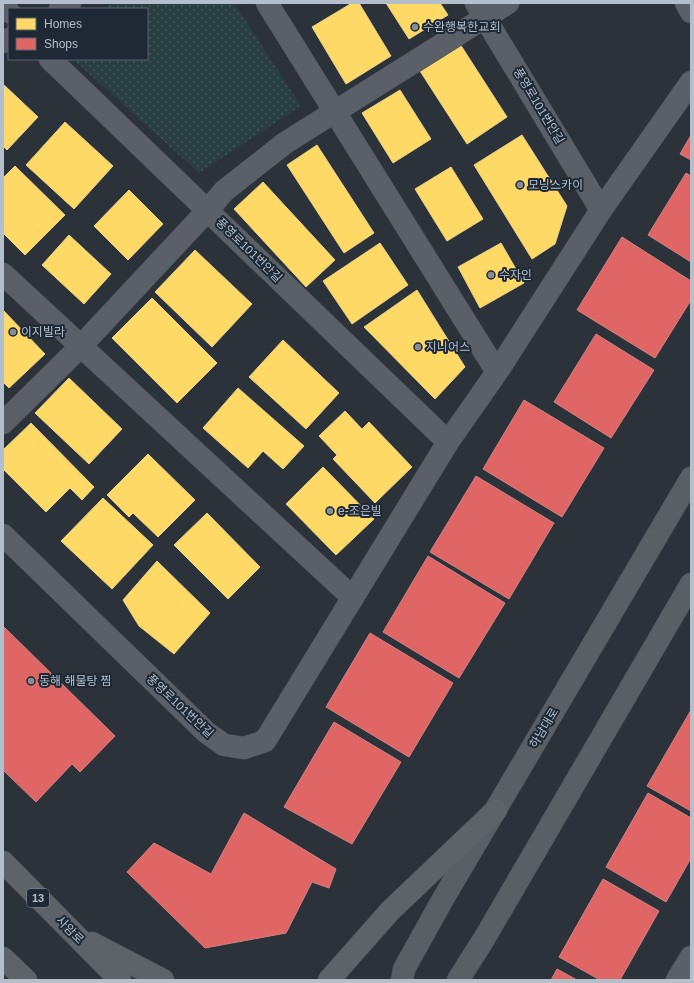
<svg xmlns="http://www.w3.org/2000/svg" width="694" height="983" font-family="Arial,'Noto Sans KR',sans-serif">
<defs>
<pattern id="park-dots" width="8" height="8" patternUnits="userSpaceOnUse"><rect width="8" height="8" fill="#283e40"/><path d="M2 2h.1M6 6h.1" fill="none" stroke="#45585a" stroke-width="1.8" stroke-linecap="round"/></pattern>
</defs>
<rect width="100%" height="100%" fill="#2b323a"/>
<path fill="url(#park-dots)" d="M 112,3 L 234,3 L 301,106 L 199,173 L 73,59 L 147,59 L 147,9 L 102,9 Z"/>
<g fill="#ffd966" stroke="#e9d184">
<path d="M 352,3 L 359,3 L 391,56 L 346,84 L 312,27 Z"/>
<path d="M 386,3 L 440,3 L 448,15 L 409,39 Z"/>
<path d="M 460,44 L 507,117 L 467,144 L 420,71 Z"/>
<path d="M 3,84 L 38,117 L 7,150 L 3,146 Z"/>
<path d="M 400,90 L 431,139 L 393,163 L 362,113 Z"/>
<path d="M 65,122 L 113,166 L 74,209 L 26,165 Z"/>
<path d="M 522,135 L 567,206 L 555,244 L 532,259 L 474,165 Z"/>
<path d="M 317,145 L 374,233 L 344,253 L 287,165 Z"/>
<path d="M 15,166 L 65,215 L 25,255 L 3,233 L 3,178 Z"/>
<path d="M 451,167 L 483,219 L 447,241 L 415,189 Z"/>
<path d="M 263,182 L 335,260 L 306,287 L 234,209 Z"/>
<path d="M 129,190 L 163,224 L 128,260 L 94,226 Z"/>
<path d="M 69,235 L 111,274 L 84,304 L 42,265 Z"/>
<path d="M 380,243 L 408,285 L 352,324 L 323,281 Z"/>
<path d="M 501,243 L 524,283 L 480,308 L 458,267 Z"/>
<path d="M 195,250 L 252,304 L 212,347 L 155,292 Z"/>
<path d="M 417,290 L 465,367 L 435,399 L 364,327 Z"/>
<path d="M 152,298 L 217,363 L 177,403 L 112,338 Z"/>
<path d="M 3,310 L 45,354 L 9,388 L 3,382 Z"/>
<path d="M 283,340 L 339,393 L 306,429 L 249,377 Z"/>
<path d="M 69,378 L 122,429 L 89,464 L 35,413 Z"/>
<path d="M 238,388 L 304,446 L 283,469 L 263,451 L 248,468 L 203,428 Z"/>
<path d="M 345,411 L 362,429 L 369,422 L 412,467 L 375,503 L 333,459 L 337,455 L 319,436 Z"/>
<path d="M 31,423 L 94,487 L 82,500 L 70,488 L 46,512 L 3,469 L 3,450 Z"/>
<path d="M 148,454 L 195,500 L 158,537 L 133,513 L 129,517 L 107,495 Z"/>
<path d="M 323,467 L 374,519 L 336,555 L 286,504 Z"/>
<path d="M 103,498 L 153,545 L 112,589 L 61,541 Z"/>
<path d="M 207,513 L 260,567 L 228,599 L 174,545 Z"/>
<path d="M 157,561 L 210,613 L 174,654 L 139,626 L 123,600 Z"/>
</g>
<g fill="#e06666" stroke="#d38184">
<path d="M 691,135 L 691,160 L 680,154 Z"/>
<path d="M 686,173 L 691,176 L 691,262 L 648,235 Z"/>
<path d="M 622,237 L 691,281 L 691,300 L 655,358 L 577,310 Z"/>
<path d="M 596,334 L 654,370 L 611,438 L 554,402 Z"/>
<path d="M 524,400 L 604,448 L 562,517 L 483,469 Z"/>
<path d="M 476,476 L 554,523 L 509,599 L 430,552 Z"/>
<path d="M 428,556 L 505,603 L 459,678 L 383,632 Z"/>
<path d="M 3,626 L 115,736 L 80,772 L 72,764 L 36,802 L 3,770 Z"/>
<path d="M 370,633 L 453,683 L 409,757 L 326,707 Z"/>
<path d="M 691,710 L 691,811 L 647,786 Z"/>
<path d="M 334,722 L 401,762 L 352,844 L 284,807 Z"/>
<path d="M 648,793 L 691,818 L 691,858 L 666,902 L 606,867 Z"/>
<path d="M 244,813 L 336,869 L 329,888 L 312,882 L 286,933 L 205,948 L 127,872 L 154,843 L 211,874 Z"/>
<path d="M 603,879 L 659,911 L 620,980 L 600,980 L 559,957 Z"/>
<path d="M 557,969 L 577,980 L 551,980 Z"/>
</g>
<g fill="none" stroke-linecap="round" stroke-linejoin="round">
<defs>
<g id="street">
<path d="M 3,3 L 9,12"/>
<path d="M 267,3 L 497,372"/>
<path d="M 476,3 L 601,210"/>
<path d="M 686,3 L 691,12"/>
<path d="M 60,9 L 70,3"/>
<path d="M 3,42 L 9,39"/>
<path d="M 50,59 L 448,442"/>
<path d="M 3,274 L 353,598"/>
<path d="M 3,423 L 81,346 L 208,210 L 224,191 L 285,143 L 508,3"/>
<path d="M 3,535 L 206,732 L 224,745 L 244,748 L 265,741 L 448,442 L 497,372 L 601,210 L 691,82"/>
<path d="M 677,980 L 691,957"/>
</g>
<g id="secondary">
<path d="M 402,980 L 404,969 L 443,899 L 691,478"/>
<path d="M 458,980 L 484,939 L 691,584"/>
</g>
<g id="primary">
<path d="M 3,862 L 120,980"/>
<path d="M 92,943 L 163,980"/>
<path d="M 3,958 L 26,980"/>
<path d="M 329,980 L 390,911 L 496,810"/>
</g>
</defs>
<use href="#street" stroke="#494e55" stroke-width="23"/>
<use href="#secondary" stroke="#494e55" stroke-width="23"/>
<use href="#primary" stroke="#494f57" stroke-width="23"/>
<use href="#street" stroke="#5b6068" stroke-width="22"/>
<use href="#secondary" stroke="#5a5f66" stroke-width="22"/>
<use href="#primary" stroke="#5e6369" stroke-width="22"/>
</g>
<g fill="#858e98" stroke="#1e2935" stroke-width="1.5">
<circle cx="415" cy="27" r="4"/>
<circle cx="520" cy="185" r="4"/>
<circle cx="491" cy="275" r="4"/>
<circle cx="13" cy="332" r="4"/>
<circle cx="418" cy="347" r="4"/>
<circle cx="330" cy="511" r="4"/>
<circle cx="31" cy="681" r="4"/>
</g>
<g text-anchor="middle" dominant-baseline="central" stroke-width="4" stroke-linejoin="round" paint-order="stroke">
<rect fill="#1e2935" stroke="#88929e" stroke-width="1" x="27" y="889" width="22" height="18" rx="3"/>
<g font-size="11" font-weight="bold" fill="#b5bfcb">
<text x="38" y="898">13</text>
</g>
<g font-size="12" fill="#b5bfcb" stroke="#1e2935" text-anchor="start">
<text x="423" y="27">수완행복한교회</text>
<text x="528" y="185">모닝스카이</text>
<text x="499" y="275">수자인</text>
<text x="21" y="332">이지빌라</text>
<text x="426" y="347">지니어스</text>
<text x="338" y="511">e-조은빌</text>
<text x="39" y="681">동해 해물탕 찜</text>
</g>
<g font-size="12" fill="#b5bfcb" stroke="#1e2935">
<text transform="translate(539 106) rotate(59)">풍영로101번안길</text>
<text transform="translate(249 250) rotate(44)">풍영로101번안길</text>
<text transform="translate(180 706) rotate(43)">풍영로101번안길</text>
<text transform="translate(544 728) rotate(-59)">하남대로</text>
<text transform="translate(70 930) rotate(45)">사암로</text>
</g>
</g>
<rect width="694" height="983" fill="none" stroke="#b5bfcb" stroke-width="8"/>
<rect x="8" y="8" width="140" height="52" fill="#1e2935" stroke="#5a6571"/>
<rect x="16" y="18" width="20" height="12" fill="#ffd966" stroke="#5a6571"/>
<text x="44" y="28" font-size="12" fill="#b5bfcb">Homes</text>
<rect x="16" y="38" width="20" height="12" fill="#e06666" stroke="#5a6571"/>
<text x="44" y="48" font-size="12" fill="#b5bfcb">Shops</text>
</svg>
